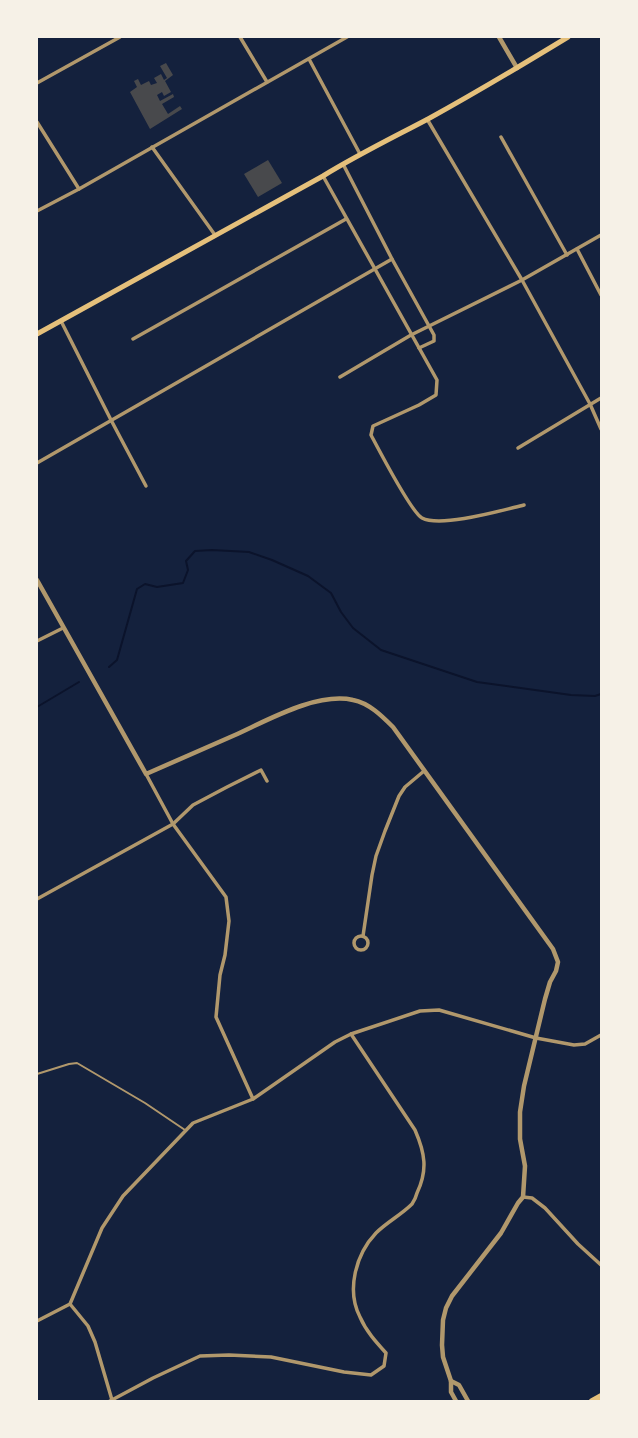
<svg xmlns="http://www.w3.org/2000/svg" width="638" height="1438" font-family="'Alegreya Sans',sans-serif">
<rect width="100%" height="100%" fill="#14213d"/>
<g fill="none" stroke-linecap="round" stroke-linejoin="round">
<g stroke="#0b132b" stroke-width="2">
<path d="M 109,667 L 117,660 L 137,589 L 145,584 L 157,587 L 183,583 L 188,570 L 186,561 L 195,551 L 212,550 L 249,552 L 272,560 L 308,576 L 331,593 L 341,612 L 353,628 L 381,650 L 477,682 L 571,695 L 595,696 L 601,694"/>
<path d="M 37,707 L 79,682"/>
</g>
</g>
<g fill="#48494c">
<path d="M 166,63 L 173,75 L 165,81 L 171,92 L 164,96 L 162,92 L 157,95 L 160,101 L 173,94 L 174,97 L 162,104 L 168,114 L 180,106 L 182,109 L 150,129 L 130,92 L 137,87 L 134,81 L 138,79 L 141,85 L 149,81 L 151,85 L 157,83 L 154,78 L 161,74 L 164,80 L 167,78 L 160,66 Z"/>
<path d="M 268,160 L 282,183 L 258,197 L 244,174 Z"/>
</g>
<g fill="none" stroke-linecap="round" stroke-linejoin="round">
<path stroke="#b1986c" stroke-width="2" d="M 37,1074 L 69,1064 L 77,1063 L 145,1103 L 185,1130"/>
<g stroke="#b1986c" stroke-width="3.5">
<path d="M 240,37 L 267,82"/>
<path d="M 309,59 L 360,154"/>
<path d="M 37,83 L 120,37"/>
<path d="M 427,119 L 522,280 L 590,404 L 601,429"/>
<path d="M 37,122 L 79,189"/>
<path d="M 501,137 L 567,255"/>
<path d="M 152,147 L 215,235"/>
<path d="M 343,164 L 392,259 L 434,335 L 434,341 L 419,348"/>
<path d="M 323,176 L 437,380 L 436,395 L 419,405 L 373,426 L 371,435 C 379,450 411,512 422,518 C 441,528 503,510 524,505"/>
<path d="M 37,211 L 79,189 L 347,37"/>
<path d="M 577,249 L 601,295"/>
<path d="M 61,321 L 111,420 L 146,486"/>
<path d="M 133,339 L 346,219"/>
<path d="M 340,377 L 411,335 L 522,280 L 601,235"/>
<path d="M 518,448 L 601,398"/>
<path d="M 37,463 L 392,259"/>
<path d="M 37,641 L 63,628"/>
<path d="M 146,774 L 173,824 L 226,897 L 229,921 L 225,955 L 220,975 L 216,1017 L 253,1099"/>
<path d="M 37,899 L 173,824 L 193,805 L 227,787 L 261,770 L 267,781"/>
<circle cx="361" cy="943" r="7"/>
<path d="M 363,936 L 372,875 L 376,856 L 385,831 L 399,796 L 405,787 L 424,771"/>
<path d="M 523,1197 L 532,1198 L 545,1208 L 578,1244 L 601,1265"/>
<path d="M 70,1304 L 88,1326 L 95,1342 L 112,1400"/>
<path d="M 37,1321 L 70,1304 L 102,1228 L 123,1196 L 193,1123 L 253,1099 L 335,1042 L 351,1034 L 420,1011 L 439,1010 L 536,1038 L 574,1045 L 585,1044 L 601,1035"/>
<path d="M 110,1401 L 153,1378 L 200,1356 L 229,1355 L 271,1357 L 344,1372 L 371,1375 L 384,1366 L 386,1353 C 376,1342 366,1331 360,1317 C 346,1290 356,1254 376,1233 C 387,1222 401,1215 412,1204 C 414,1201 416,1197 417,1193 C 428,1170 425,1153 415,1130 L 351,1034"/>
</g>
<g stroke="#b1986c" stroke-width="4.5">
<path d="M 499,37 L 517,68"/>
<path d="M 37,580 L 146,774 C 176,761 206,748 235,735 C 268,720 317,692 353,700 C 369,703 382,716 393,727 L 553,949 L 558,962 L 556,971 L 550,982 L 545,999 L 524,1086 L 520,1112 L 520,1139 L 525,1166 L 523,1197 L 518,1203 L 501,1233 L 452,1296 L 446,1308 L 443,1320 L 442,1345 L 443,1357 L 451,1381 L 451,1392 L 456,1401"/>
<path d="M 451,1381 L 459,1385 L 468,1401"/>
</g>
<path stroke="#e5c07b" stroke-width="5" d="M 37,334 L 323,176 C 357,155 392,138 428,119 C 475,93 522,65 568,37"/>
<path stroke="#e5c07b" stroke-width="6" d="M 592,1401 L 601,1396"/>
</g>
<rect width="638" height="1438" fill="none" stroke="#f6f1e7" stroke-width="76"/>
</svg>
